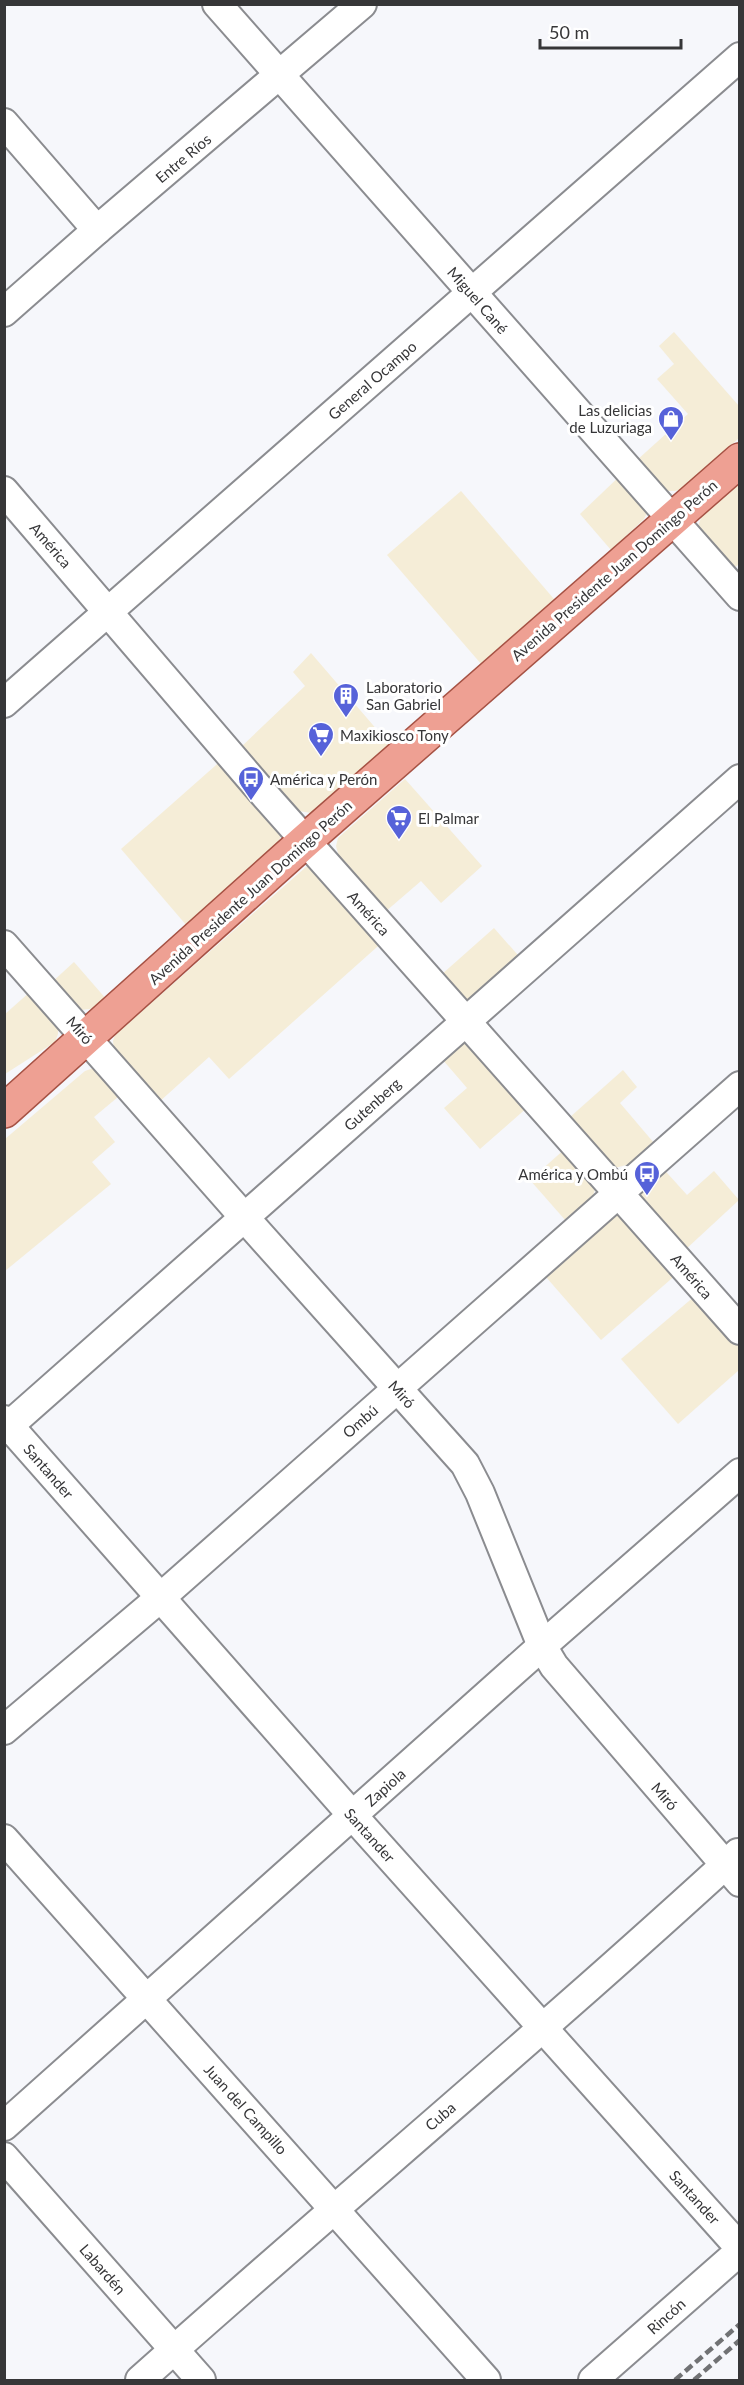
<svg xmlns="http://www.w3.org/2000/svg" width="744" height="2385" font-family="Lato,sans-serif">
<rect width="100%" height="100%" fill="#f6f7fb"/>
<g fill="#f5edd7">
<path d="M 674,332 L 739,406 L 739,438 L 682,489 L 675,491 L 666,491 L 636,461 L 688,414 L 657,379 L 674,364 L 659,346 Z"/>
<path d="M 623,473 L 649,509 L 644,519 L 611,550 L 580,514 Z"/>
<path d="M 739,481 L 739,564 L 731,571 L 700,535 L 698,526 L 703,513 Z"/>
<path d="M 461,491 L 554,599 L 482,665 L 387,555 Z"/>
<path d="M 311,653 L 391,746 L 315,813 L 311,813 L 299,811 L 241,747 L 305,686 L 293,672 Z"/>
<path d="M 224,758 L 282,835 L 274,848 L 187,926 L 121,849 Z"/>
<path d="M 405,779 L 482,866 L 441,903 L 421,881 L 385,912 L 340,861 L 336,846 L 338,838 Z"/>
<path d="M 306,867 L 314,867 L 386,939 L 229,1079 L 209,1057 L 158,1103 L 114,1050 L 113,1041 L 115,1035 Z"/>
<path d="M 494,928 L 524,962 L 469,1001 L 463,1000 L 441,975 Z"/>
<path d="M 74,962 L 107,1000 L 103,1002 L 90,1009 L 80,1010 L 72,1006 L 51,983 Z"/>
<path d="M 31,991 L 58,1026 L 58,1034 L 55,1042 L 5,1074 L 4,1015 Z"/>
<path d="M 462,1041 L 468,1041 L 529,1106 L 480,1149 L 444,1108 L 467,1088 L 442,1059 Z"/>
<path d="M 99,1066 L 124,1092 L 94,1117 L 115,1142 L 92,1162 L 111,1184 L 5,1271 L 5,1139 L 85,1071 Z"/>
<path d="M 623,1070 L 637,1087 L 620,1103 L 654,1143 L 630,1164 L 615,1168 L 610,1165 L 569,1118 Z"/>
<path d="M 566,1148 L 596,1186 L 593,1196 L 566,1221 L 530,1180 Z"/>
<path d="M 659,1164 L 687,1195 L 714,1171 L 739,1200 L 685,1250 L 640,1198 L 638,1193 Z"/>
<path d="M 614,1206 L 678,1273 L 601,1340 L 539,1269 Z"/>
<path d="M 696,1295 L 739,1345 L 739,1370 L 678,1424 L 621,1359 Z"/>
</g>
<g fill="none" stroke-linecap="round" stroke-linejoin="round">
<defs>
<g id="minor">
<path d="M 217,4 L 740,596"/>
<path d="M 4,123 L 97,230"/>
<path d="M 4,312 L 97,230 L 362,4"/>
<path d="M 4,491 L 263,793 L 740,1330"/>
<path d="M 4,703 L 740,57"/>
<path d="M 4,945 L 244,1217 L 465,1464 L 480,1493 L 542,1646 L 554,1666 L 740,1882"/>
<path d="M 4,1420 L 353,1816 L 740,2248"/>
<path d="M 4,1430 L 740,779"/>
<path d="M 4,1730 L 160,1598 L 740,1086"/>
<path d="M 4,1839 L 486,2380"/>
<path d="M 4,2126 L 542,1646 L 740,1473"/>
<path d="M 4,2157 L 201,2380"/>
<path d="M 140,2380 C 338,2203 542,2033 738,1853"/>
<path d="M 593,2380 L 740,2251"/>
</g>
<path id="major" d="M 4,1111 L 305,841 L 740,460"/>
</defs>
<use href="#minor" stroke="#8b8c90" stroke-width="32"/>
<use href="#major" stroke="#a65244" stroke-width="36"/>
<use href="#minor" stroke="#fff" stroke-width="28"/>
<use href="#major" stroke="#eea093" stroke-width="33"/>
<g stroke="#717274" stroke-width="4.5" stroke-dasharray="9 4.5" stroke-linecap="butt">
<path d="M 675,2380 L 740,2324"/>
<path d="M 694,2380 L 740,2340"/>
</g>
</g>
<defs>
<symbol id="shop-pin" viewBox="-11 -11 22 30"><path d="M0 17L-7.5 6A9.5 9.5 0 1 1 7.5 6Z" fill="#5662d9" stroke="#fff"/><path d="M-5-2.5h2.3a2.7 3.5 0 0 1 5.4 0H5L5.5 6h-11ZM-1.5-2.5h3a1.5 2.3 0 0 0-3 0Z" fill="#fff"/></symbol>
<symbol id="building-pin" viewBox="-11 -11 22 30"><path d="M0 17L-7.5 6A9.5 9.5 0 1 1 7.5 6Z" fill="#5662d9" stroke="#fff"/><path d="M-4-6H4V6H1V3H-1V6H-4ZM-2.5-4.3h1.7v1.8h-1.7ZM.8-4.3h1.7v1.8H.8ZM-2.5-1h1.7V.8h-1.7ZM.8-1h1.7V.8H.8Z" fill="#fff"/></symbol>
<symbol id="supermarket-pin" viewBox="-11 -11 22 30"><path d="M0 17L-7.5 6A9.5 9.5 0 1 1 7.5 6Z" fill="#5662d9" stroke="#fff"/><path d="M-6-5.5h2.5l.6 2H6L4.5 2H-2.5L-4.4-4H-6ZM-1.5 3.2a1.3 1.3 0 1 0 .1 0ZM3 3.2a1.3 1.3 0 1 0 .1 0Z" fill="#fff"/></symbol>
<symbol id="bus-pin" viewBox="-11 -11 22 30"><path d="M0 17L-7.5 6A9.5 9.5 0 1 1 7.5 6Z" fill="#5662d9" stroke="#fff"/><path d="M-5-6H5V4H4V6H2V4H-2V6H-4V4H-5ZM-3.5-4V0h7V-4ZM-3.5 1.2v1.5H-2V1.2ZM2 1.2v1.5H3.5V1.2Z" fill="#fff"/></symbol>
</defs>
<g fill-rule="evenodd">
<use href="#shop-pin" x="656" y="404" width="30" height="40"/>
<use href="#building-pin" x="331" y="681" width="30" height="40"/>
<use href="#supermarket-pin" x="306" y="720" width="30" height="40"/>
<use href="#bus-pin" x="236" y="764" width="30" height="40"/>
<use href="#supermarket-pin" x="384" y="803" width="30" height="40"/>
<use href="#bus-pin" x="632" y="1159" width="30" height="40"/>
</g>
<g text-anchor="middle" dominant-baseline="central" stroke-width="6" stroke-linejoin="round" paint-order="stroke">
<g font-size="15" fill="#363638" stroke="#fff">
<text transform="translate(183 158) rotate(-40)">Entre Ríos</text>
<text transform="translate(478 300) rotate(49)">Miguel Cané</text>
<text transform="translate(372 380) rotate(-41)">General Ocampo</text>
<text transform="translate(51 545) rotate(49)">América</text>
<text transform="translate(614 570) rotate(-41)">Avenida Presidente Juan Domingo Perón</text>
<text transform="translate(250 892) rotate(-42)">Avenida Presidente Juan Domingo Perón</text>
<text transform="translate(369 913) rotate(48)">América</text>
<text transform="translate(80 1030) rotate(49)">Miró</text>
<text transform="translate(372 1104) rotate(-42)">Gutenberg</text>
<text transform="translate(692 1276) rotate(49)">América</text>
<text transform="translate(402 1394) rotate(48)">Miró</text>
<text transform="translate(360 1421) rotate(-41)">Ombú</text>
<text transform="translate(49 1471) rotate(49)">Santander</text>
<text transform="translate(385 1787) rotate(-42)">Zapiola</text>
<text transform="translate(665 1796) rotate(49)">Miró</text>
<text transform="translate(370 1835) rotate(48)">Santander</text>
<text transform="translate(246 2109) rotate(48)">Juan del Campillo</text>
<text transform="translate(440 2116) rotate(-41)">Cuba</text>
<text transform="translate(695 2197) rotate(48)">Santander</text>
<text transform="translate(103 2269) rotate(49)">Labardén</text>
<text transform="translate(666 2316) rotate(-42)">Rincón</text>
</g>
<g font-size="15" fill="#363638" stroke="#fff" text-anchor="start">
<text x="652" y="410" text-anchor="end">Las delicias<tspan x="652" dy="17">de Luzuriaga</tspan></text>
<text x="366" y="687">Laboratorio<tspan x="366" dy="17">San Gabriel</tspan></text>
<text x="340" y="735">Maxikiosco Tony</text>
<text x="270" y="779">América y Perón</text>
<text x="418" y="818">El Palmar</text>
<text x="628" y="1174" text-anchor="end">América y Ombú</text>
</g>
</g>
<rect width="744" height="2385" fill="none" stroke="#363638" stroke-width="12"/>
<path d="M540 39v9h141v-9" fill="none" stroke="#363638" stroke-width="3"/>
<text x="549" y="39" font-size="18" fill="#363638" stroke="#ffffff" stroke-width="4.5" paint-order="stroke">50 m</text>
</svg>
